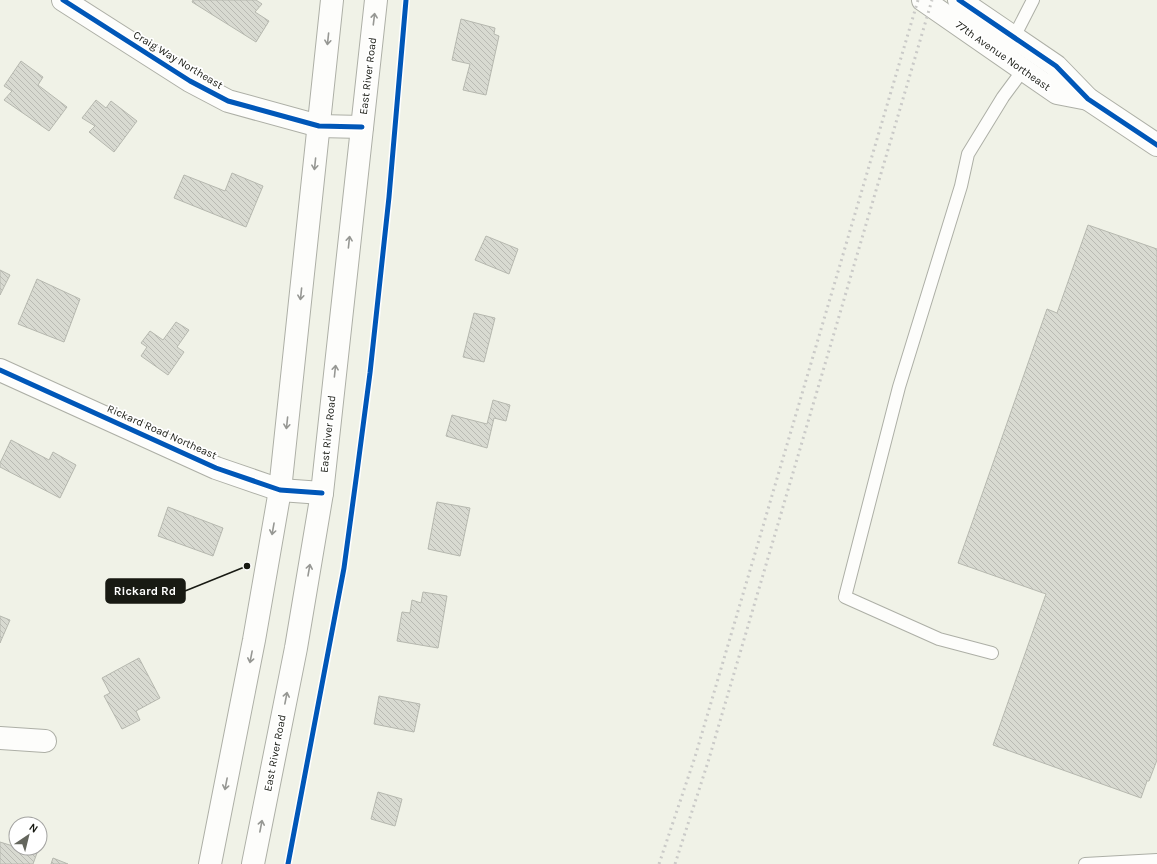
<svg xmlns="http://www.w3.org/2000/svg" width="1157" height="864" font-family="Karla,sans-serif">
<defs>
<pattern id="building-back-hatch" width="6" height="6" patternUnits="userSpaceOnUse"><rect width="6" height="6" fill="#d8dad1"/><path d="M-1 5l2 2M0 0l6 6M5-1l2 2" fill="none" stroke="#b9bab3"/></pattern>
</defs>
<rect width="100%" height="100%" fill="#f0f2e7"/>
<g fill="url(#building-back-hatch)" stroke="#b6b8af">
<path d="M 193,0 L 256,0 L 262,4 L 255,12 L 269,21 L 256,42 L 192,2 Z"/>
<path d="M 461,19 L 495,28 L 494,34 L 499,36 L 486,95 L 463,90 L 470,64 L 452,60 Z"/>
<path d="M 21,61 L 43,77 L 38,85 L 67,107 L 49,131 L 4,100 L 12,91 L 4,86 Z"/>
<path d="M 96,100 L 106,108 L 111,101 L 137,121 L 114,152 L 89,132 L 95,126 L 82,118 Z"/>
<path d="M 232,173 L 263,186 L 246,227 L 174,198 L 184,175 L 225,191 Z"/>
<path d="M 1088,225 L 1157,249 L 1157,760 L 1149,781 L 1147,781 L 1141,798 L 993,745 L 1046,594 L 958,563 L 1047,309 L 1057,313 Z"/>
<path d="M 486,236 L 518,249 L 509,274 L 475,260 Z"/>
<path d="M 0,270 L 10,275 L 0,295 Z"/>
<path d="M 37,279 L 80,299 L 64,342 L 18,324 Z"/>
<path d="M 474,313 L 495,318 L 484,362 L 463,357 Z"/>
<path d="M 176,322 L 189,330 L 177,347 L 184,352 L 168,375 L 141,356 L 147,347 L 141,343 L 150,331 L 163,340 Z"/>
<path d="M 493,400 L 510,405 L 506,421 L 494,418 L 487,448 L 446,436 L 452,415 L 487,424 Z"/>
<path d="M 11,440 L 49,460 L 53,452 L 76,465 L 60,498 L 0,467 L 0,463 Z"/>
<path d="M 437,502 L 470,508 L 460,556 L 428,549 Z"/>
<path d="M 168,507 L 223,528 L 213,556 L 158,536 Z"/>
<path d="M 423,592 L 447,596 L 438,648 L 397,641 L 402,612 L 410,613 L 412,600 L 421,603 Z"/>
<path d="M 0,616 L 10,620 L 0,643 Z"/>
<path d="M 139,658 L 160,698 L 136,711 L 140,720 L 122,729 L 104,696 L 110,693 L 102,678 Z"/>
<path d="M 379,696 L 420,704 L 414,732 L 374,724 Z"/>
<path d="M 378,792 L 402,799 L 395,826 L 371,819 Z"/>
<path d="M 0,842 L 16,847 L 16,848 L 20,848 L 37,853 L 33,864 L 0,864 Z"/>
<path d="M 53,858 L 68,864 L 51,864 Z"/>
</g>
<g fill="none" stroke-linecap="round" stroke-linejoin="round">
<defs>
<g id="lane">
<path d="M 1014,37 L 1033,0"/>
<path d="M 992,653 L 939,639 L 845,597 L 899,387 L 961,186 L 968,154 L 1003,97 L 1023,70"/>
<path d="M 1085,864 L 1157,860"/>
</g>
<g id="street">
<path d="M 63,0 L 190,81 L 228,101 L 319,126 L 362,127"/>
<path d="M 923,0 L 1057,93 L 1088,99"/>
<path d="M 959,0 L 1056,66 L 1088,99 L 1157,145"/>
<path d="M 0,370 L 216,468 L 280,490 L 322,493"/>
<path d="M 0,738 L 45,741"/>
</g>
<g id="secondary">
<path d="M 210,864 L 254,640 L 280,490 L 332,0"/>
<path d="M 253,864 L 296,648 L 322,493 L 376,0"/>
</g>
</defs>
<use href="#lane" stroke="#adafa6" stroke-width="14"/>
<use href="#street" stroke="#adafa6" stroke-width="24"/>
<use href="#secondary" stroke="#adafa6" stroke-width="24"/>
<use href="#lane" stroke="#fdfdfb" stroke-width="12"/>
<use href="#street" stroke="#fdfdfb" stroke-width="22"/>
<use href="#secondary" stroke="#fdfdfb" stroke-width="22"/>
<g stroke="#cacac8" stroke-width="3" stroke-dasharray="2 4" stroke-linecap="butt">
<path d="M 659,864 L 695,757 L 918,0"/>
<path d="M 675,864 L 708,762 L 932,0"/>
</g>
<defs>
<g id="cycleway">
<path d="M 63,0 L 190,81 L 228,101 L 319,126 L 362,127"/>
<path d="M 959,0 L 1056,66 L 1088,99 L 1157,145"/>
<path d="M 0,370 L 216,468 L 280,490 L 322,493"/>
<path d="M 288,864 L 344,568 L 357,472 L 370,373 L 389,197 L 406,0"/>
</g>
</defs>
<use href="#cycleway" stroke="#fff" stroke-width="8"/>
<use href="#cycleway" stroke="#0057b8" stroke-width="5"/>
</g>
<defs><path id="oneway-shaft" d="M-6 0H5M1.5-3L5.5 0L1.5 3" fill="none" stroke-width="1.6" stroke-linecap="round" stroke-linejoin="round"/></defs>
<g stroke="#969793">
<use href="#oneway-shaft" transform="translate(374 19) rotate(-83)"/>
<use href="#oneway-shaft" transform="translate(328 39) rotate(96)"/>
<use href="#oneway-shaft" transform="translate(315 164) rotate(96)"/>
<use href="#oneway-shaft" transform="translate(349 242) rotate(-84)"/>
<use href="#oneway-shaft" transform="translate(301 294) rotate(96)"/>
<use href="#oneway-shaft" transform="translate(335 371) rotate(-84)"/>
<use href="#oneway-shaft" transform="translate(287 423) rotate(96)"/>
<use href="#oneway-shaft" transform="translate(273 529) rotate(100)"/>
<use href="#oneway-shaft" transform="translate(309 570) rotate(-80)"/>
<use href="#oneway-shaft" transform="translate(251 657) rotate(101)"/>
<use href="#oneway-shaft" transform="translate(286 698) rotate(-79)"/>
<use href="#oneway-shaft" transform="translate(226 784) rotate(101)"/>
<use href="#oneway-shaft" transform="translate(261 826) rotate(-79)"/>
</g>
<g text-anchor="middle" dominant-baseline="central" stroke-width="3.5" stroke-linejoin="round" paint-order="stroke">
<g font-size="11" fill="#181a13" stroke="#fff">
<text transform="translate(1003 56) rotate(35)">77th Avenue Northeast</text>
<text transform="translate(178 60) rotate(31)">Craig Way Northeast</text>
<text transform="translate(368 76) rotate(-83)">East River Road</text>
<text transform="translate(162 432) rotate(24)">Rickard Road Northeast</text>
<text transform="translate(328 434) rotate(-84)">East River Road</text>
<text transform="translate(275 753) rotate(-79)">East River Road</text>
</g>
</g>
<path fill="none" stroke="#181a13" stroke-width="1.5" d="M247 566L185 591"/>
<circle fill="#181a13" stroke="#fff" stroke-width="1.5" cx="247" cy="566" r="4"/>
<rect fill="#181a13" stroke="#181a13" stroke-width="1.5" x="106" y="579" width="79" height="24" rx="4"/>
<g font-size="12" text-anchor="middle" font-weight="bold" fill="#fff">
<text x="145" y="595">Rickard Rd</text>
</g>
<g transform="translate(28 836) rotate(35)"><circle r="19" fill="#ffffff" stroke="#a3a3a1"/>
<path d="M0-3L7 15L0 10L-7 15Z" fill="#64665d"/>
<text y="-6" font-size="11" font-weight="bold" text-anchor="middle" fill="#181a13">N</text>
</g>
</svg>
